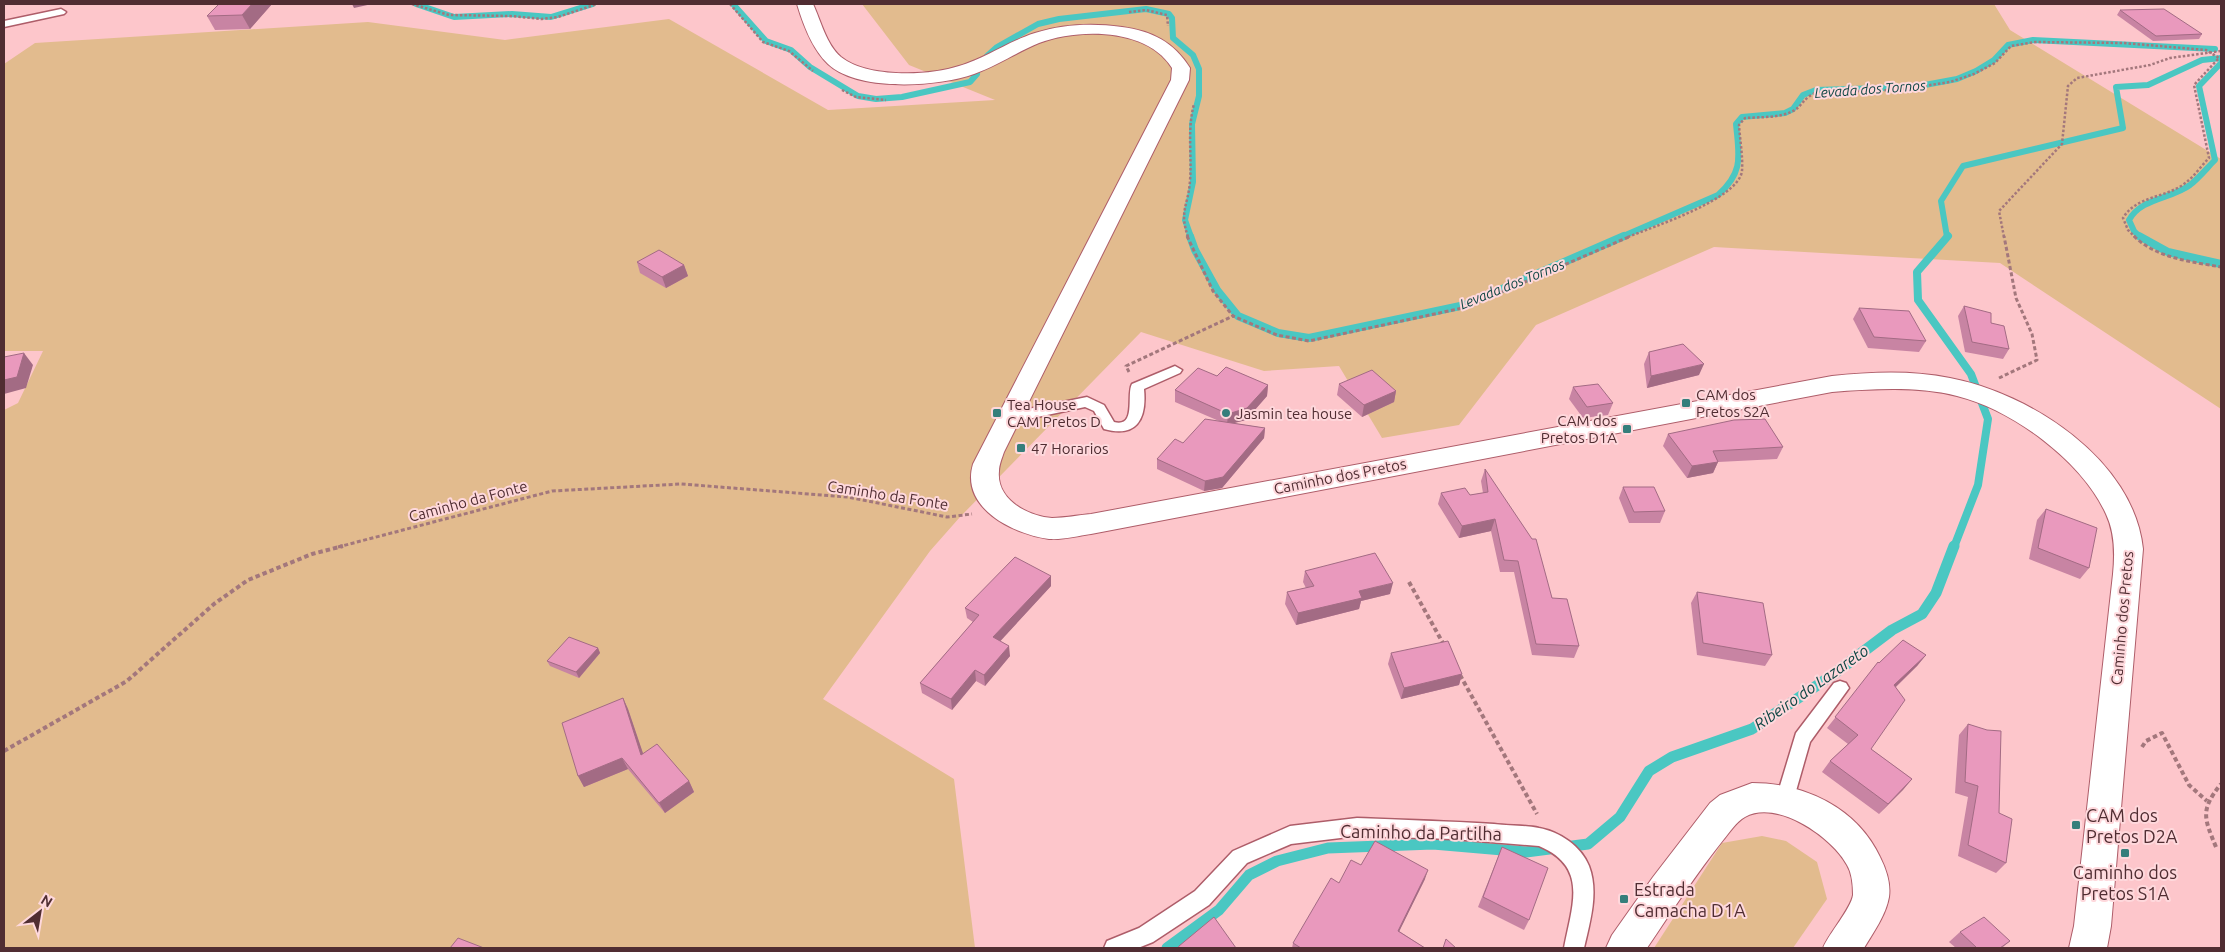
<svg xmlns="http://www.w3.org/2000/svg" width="2225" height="952" font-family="Ubuntu,sans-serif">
<rect width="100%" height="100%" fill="#fdc6cb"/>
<g fill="#e2bb8e">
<path d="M 862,4 L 1994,4 L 2010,30 L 2221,159 L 2221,409 L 2000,263 L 1714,247 L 1536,325 L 1459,425 L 1382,438 L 1339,366 L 1264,371 L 1141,332 L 960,517 L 930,551 L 823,699 L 954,779 L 975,948 L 4,948 L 4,410 L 18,403 L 43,351 L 4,351 L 4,64 L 35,43 L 368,22 L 505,40 L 669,19 L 828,110 L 995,100 L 909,65 Z"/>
<path d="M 1762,836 L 1786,841 L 1817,862 L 1827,899 L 1793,948 L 1654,948 L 1722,843 Z"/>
</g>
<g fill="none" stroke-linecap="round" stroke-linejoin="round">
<g stroke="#4ac7c2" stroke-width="6">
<path d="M 416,4 L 454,17 L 512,14 L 551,17 L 593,4"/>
<path d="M 733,4 L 766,41 L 791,50 L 810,67 L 858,96 L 876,99 L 902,97 L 970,82 L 977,74"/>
<path d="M 987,56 L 997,47 L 1038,24 L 1059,19 L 1146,9 L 1169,14 L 1172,18 L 1173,38 L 1193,55 L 1199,69 L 1199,96 L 1192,124 L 1193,182 L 1185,220 L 1191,237"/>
<path d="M 1621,237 L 1718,195 C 1744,172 1739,156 1736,124 L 1742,117 L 1785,113 L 1793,109 L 1803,95 L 1816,90 L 1914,87 L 1957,79 L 1976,71 L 1994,60 L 2008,45 L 2033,40 L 2215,49"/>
<path d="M 1947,237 L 1941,201 L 1963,166 L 2123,128 L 2116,87 L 2148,85 L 2202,60 L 2221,58"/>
<path d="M 2140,237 L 2134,231 L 2129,220 C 2141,198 2171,199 2190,185 C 2199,178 2207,168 2215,160 L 2199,86 L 2221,63"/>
</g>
<g stroke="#4ac7c2" stroke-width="8">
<path d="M 1190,236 L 1195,250 L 1217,290 L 1238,316 L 1278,333 L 1309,338 L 1465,305 L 1624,236"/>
<path d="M 1948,236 L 1917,272 L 1918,300 L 1971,374 L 1988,419 L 1978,485 L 1954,547"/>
<path d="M 2139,236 L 2168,252 L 2221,264"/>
</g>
<path stroke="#4ac7c2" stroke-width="11" d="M 1167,948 L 1219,910 L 1249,875 L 1277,861 L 1328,848 L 1433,844 L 1526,852 L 1588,844 L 1620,817 L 1649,771 L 1672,757 L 1752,729 L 1831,676 L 1892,630 L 1922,614 L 1936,593 L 1954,546"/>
<defs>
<g id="service">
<path d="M 61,9 L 66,12 L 64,14 L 4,27 L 4,21 Z"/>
<path d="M 1175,366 L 1182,370 L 1180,373 L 1144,389 C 1147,420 1136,438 1104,429 L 1094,411 L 1085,407 L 1009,423 L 1002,418 L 1009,413 L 1087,397 L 1104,405 L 1114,422 C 1137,428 1126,394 1132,384 Z"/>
<path d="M 1840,681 L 1846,683 L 1849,688 L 1810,742 L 1792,805 L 1785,807 L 1778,805 L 1776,799 L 1796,733 L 1834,683 Z"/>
<path d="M 1357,818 C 1403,820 1448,821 1494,824 C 1509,826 1525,825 1539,828 C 1560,832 1581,846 1589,866 C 1599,892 1590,922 1584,948 L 1564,948 C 1572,905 1589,867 1539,846 L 1453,839 L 1357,836 L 1291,844 L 1247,863 L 1209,905 L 1153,942 L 1138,948 L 1104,948 L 1107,941 L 1139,928 L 1195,891 L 1233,851 L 1290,826 Z"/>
</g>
<g id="secondary">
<path d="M 797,4 L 813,4 C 821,21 826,44 841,57 C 867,78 929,76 959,66 C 986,58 1009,41 1035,33 C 1064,24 1092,23 1122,27 C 1152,31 1174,42 1190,68 L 1189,80 L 1004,452 C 1002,458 999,465 999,471 C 996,499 1027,516 1052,518 C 1065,518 1078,515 1091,514 L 1832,376 C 1871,372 1911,370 1950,378 C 2030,393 2134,460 2143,549 L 2111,926 L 2107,948 L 2069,948 L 2074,926 L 2113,574 C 2115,554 2115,533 2106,514 C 2082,461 2013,410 1957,396 C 1917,386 1873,389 1832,392 L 1091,534 C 1077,536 1063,540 1049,539 C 1013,534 960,508 973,464 L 1171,80 L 1172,68 C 1147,28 1079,28 1039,43 C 1017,52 997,66 974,74 C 938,87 858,92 828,64 C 812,49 803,24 797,4 Z"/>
<path d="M 1752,783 C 1805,783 1857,808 1880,857 C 1886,869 1891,883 1889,897 C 1886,915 1873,933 1864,948 L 1823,948 C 1829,933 1851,909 1853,895 C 1853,886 1852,873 1847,865 C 1832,837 1777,799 1745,817 C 1736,822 1730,832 1724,839 C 1696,874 1672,911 1647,948 L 1606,948 L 1612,935 L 1653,877 L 1710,803 L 1720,795 Z"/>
</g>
</defs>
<use href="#service" stroke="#ae5d69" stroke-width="3"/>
<use href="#secondary" stroke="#ae5d69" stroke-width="2"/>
<g stroke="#a3777c" stroke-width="2.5" stroke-dasharray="2.5 2" stroke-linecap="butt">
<path d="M 412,4 L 449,15 L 510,16 L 542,19 L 558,17 L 597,4"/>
<path d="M 730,4 L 763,42 L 789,51 L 813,71"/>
<path d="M 1129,12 L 1146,10 L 1167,15 L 1168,26"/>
<path d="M 842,90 L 856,97 L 886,100"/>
<path d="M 1188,237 C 1179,210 1188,207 1190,181 C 1192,154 1187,130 1194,104"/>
<path d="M 1628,237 C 1652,227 1739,199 1742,171 C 1743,157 1740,140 1739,125 L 1745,118 C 1760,117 1780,118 1793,111 C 1803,106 1803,97 1818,92 L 1897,90 L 1950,82 L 1974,74 L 1995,63 L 2011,46 L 2035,42 L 2123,43 L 2206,50 L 2219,58 L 2194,85 L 2209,158 C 2201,166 2194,177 2184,184 C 2165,198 2136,196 2123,218 L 2128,230 L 2135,237"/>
<path d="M 2004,237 L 1999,211 L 2062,144 L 2068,86 L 2077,78 L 2150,65 L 2170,58 L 2221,51"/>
</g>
<g stroke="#a3777c" stroke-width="3" stroke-dasharray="4 2.5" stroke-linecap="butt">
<path d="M 1187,236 L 1213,291 L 1233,316 L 1277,335 L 1309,341 L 1467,307 L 1631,236"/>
<path d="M 2134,236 C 2155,258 2193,262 2221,267"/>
<path d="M 1129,372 L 1126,366 L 1233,316"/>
<path d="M 1999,378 L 2037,360 L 2032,334 L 2016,298 L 2004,236"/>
<path d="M 338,547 L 552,491 L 681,484 L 848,497 L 947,517 L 972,514"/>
</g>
<g stroke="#a3777c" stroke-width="4" stroke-dasharray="4.5 3" stroke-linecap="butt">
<path d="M 1409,582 L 1444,645"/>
<path d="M 1460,675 L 1537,814"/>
<path d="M 2142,747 L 2146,741 L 2162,733 L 2189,785 L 2207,801"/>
<path d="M 4,751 L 127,681 L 214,604 L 248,580 L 312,554 L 343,546"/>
<path d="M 2216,847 C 2204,818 2200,810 2221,784"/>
</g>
<use href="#service" fill="#fff" fill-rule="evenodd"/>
<use href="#secondary" fill="#fff" fill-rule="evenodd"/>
</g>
<g fill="#c884a3">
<path d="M 272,4 L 250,29 L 215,30 L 207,16 Z"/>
<path d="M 2120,10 L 2202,34 L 2199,39 L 2153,41 L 2117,15 Z"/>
<path d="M 637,262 L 684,265 L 688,276 L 666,288 L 640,273 Z"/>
<path d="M 1964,306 L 1991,323 L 2009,349 L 2003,359 L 1965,352 L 1958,316 Z"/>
<path d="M 1859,308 L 1926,341 L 1919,352 L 1868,348 L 1853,319 Z"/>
<path d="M 1649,352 L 1699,375 L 1647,388 L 1644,364 Z"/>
<path d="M 1217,376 L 1268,385 L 1267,396 L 1246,420 L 1233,423 L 1265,428 L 1264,438 L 1222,488 L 1204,491 L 1157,469 L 1157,459 L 1219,421 L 1175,402 L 1175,390 Z"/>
<path d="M 1339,384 L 1396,391 L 1394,402 L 1362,417 L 1337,395 Z"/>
<path d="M 1573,387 L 1613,403 L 1608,415 L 1583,418 L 1569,399 Z"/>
<path d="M 1668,434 L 1783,447 L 1777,459 L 1718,462 L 1713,473 L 1687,478 L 1663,446 Z"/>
<path d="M 1485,469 L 1552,598 L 1579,646 L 1574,658 L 1532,655 L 1514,572 L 1500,572 L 1491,531 L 1459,538 L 1438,504 L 1441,493 L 1470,495 L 1483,493 L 1481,481 Z"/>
<path d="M 1623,487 L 1665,511 L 1660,523 L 1629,523 L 1619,498 Z"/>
<path d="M 2046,509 L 2089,568 L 2080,579 L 2029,559 L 2037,520 Z"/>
<path d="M 1305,571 L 1390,594 L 1361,601 L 1359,609 L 1296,625 L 1285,604 L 1287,592 L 1306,588 L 1303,582 Z"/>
<path d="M 1051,576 L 1051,586 L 1000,641 L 1010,656 L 985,686 L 976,681 L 952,710 L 922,693 L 920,683 L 973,622 L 967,618 L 965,608 Z"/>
<path d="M 1697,592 L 1772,655 L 1765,666 L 1697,655 L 1691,603 Z"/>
<path d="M 598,648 L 600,653 L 579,678 L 550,666 L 547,661 Z"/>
<path d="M 1391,653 L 1462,674 L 1459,685 L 1401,699 L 1388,664 Z"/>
<path d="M 1926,655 L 1917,666 L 1896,687 L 1871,749 L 1912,779 L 1879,814 L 1822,772 L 1830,761 L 1848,744 L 1827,728 L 1879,663 Z"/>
<path d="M 623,698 L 628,709 L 643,754 L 689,781 L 694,792 L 665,813 L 628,769 L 584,787 L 578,776 Z"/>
<path d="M 1968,724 L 1999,813 L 2006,863 L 1996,873 L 1958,856 L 1968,797 L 1955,793 L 1959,735 Z"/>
<path d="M 1502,847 L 1529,920 L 1524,930 L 1478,907 Z"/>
<path d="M 1361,865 L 1425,879 L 1399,931 L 1425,948 L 1292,948 L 1293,943 L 1339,883 Z"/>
<path d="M 1960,932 L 2010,941 L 2002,948 L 1956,948 L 1949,942 Z"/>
</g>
<g fill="#a36b84">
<path d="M 252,4 L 272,4 L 250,29 L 242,15 Z"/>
<path d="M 352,4 L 372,4 L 354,8 Z"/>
<path d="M 684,265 L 688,276 L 666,288 L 662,277 Z"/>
<path d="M 24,353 L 33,365 L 26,388 L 4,394 L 4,380 Z"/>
<path d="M 1704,364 L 1699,375 L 1647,388 L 1651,376 Z"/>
<path d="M 1268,385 L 1267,396 L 1246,420 L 1227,425 L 1228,414 Z"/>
<path d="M 1396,391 L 1394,402 L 1362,417 L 1364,405 Z"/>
<path d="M 1265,428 L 1264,438 L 1222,488 L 1204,491 L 1205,481 Z"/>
<path d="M 1718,462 L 1713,473 L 1687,478 L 1692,466 Z"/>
<path d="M 1495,519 L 1491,531 L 1459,538 L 1462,526 Z"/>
<path d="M 1051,576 L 1051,586 L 994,648 L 993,637 Z"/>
<path d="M 1393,583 L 1390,594 L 1361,601 L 1359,609 L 1296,625 L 1298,613 L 1359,591 Z"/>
<path d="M 1009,646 L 1010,656 L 985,686 L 984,675 Z"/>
<path d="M 598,648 L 600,653 L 579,678 L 576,672 Z"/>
<path d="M 1926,655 L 1917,666 L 1886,696 L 1894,685 Z"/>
<path d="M 975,670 L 976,681 L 952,710 L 951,699 Z"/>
<path d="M 1462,674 L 1459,685 L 1401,699 L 1404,688 Z"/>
<path d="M 623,698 L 628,709 L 647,765 L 641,755 Z"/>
<path d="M 622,758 L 628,769 L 584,787 L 578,776 Z"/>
<path d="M 1912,779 L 1903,790 L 1879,814 L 1888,804 Z"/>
<path d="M 689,781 L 694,792 L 665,813 L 659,803 Z"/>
<path d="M 1428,870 L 1425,879 L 1395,940 L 1398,931 Z"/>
</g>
<g fill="#e999bd" stroke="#a36b84">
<path d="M 219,4 L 252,4 L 242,15 L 207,16 Z"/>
<path d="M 2164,9 L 2202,34 L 2156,36 L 2120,10 Z"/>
<path d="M 659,250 L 684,265 L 662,277 L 637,262 Z"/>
<path d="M 1964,306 L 1991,313 L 1991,323 L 2004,326 L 2009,349 L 1972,342 Z"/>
<path d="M 1859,308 L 1909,311 L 1926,341 L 1874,337 Z"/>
<path d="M 1683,344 L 1704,364 L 1651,376 L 1649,352 Z"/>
<path d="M 24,353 L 17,377 L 4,380 L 4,357 Z"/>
<path d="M 1226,367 L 1268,385 L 1247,408 L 1228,414 L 1175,390 L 1198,368 L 1217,376 Z"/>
<path d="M 1372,370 L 1396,391 L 1364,405 L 1339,384 Z"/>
<path d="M 1598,384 L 1613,403 L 1587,407 L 1573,387 Z"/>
<path d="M 1205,419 L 1265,428 L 1223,477 L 1205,481 L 1157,459 L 1175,439 L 1183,443 Z"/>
<path d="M 1765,419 L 1783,447 L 1713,451 L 1718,462 L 1692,466 L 1668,434 L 1734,420 Z"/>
<path d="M 1485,469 L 1532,539 L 1536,539 L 1552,598 L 1567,599 L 1579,646 L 1536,644 L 1518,561 L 1504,560 L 1495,519 L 1462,526 L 1441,493 L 1465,488 L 1470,495 L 1488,492 Z"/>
<path d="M 1623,487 L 1654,487 L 1665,511 L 1634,512 Z"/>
<path d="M 2046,509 L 2097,528 L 2089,568 L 2038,548 Z"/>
<path d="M 1375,553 L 1393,583 L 1359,591 L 1362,598 L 1298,613 L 1287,592 L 1314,586 L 1305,571 Z"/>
<path d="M 1015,557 L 1051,576 L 993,637 L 1009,646 L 984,675 L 975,670 L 951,699 L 920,683 L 979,615 L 965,608 Z"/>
<path d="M 1697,592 L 1763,603 L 1772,655 L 1703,643 Z"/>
<path d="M 569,637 L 598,648 L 576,672 L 547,661 Z"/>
<path d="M 1903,640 L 1926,655 L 1894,685 L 1905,700 L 1871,749 L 1912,779 L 1888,804 L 1830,761 L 1858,735 L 1835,717 L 1878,662 L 1879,663 Z"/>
<path d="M 1448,641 L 1462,674 L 1404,688 L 1391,653 Z"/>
<path d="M 623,698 L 641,755 L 657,744 L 689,781 L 659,803 L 622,758 L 578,776 L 562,723 Z"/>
<path d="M 1968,724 L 1987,730 L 2001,731 L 1999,813 L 2012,819 L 2006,863 L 1968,845 L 1978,786 L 1965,782 Z"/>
<path d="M 1375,841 L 1428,870 L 1398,931 L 1425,948 L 1301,948 L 1293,943 L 1331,878 L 1339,883 L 1351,860 L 1361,865 Z"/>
<path d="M 1502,847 L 1548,868 L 1529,920 L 1483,897 Z"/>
<path d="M 1214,917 L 1236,948 L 1178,948 L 1179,946 Z"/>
<path d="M 1984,917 L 2010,941 L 2000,948 L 1977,948 L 1960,932 Z"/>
<path d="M 458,938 L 484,948 L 450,948 Z"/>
<path d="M 1446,939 L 1456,948 L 1443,948 Z"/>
</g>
<g fill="#357e7b" stroke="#fed8dc" stroke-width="2">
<rect x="1681" y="398" width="10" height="10" rx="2.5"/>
<rect x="992" y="408" width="10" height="10" rx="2.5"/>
<circle cx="1226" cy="413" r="5"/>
<rect x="1622" y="424" width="10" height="10" rx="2.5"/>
<rect x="1016" y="443" width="10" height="10" rx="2.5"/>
<rect x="2071" y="820" width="10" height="10" rx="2.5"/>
<rect x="2120" y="848" width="10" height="10" rx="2.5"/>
<rect x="1619" y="894" width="10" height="10" rx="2.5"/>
</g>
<g text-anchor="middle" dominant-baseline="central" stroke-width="4" stroke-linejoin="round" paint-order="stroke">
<g font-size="14" font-style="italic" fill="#0e4644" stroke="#fed8dc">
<text transform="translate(1870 89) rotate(-4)">Levada dos Tornos</text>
<text transform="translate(1512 284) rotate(-22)">Levada dos Tornos</text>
</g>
<g font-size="15" fill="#502d32" stroke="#fed8dc" text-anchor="start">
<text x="1696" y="394">CAM dos<tspan x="1696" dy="17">Pretos S2A</tspan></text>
<text x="1007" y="404">Tea House<tspan x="1007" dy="17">CAM Pretos D</tspan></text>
<text x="1236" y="413">Jasmin tea house</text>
<text x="1617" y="420" text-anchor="end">CAM dos<tspan x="1617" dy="17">Pretos D1A</tspan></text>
<text x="1031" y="448">47 Horarios</text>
</g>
<g font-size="15" fill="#502d32" stroke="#fed8dc">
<text transform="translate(1340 476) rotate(-11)">Caminho dos Pretos</text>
<text transform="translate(888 495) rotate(9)">Caminho da Fonte</text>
<text transform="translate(468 501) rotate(-15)">Caminho da Fonte</text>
<text transform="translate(2122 618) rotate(-85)">Caminho dos Pretos</text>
</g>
<g font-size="16" font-style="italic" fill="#0e4644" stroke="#fed8dc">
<text transform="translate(1811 687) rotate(-35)">Ribeiro do Lazareto</text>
</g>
<g font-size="18" fill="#502d32" stroke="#fed8dc" text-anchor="start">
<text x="2086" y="815">CAM dos<tspan x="2086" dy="21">Pretos D2A</tspan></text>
<text x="2125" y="872" text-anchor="middle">Caminho dos<tspan x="2125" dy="21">Pretos S1A</tspan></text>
<text x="1634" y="889">Estrada<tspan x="1634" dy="21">Camacha D1A</tspan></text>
</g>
<g font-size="18" fill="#502d32" stroke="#fed8dc">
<text transform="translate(1421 832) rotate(1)">Caminho da Partilha</text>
</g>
</g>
<rect width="2225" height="952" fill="none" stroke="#502d32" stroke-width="10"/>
<g transform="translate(40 912) rotate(31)" stroke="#fed8dc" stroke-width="4" paint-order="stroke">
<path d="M0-4L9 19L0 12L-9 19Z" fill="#502d32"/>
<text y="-8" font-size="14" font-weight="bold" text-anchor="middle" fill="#502d32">N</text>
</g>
</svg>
